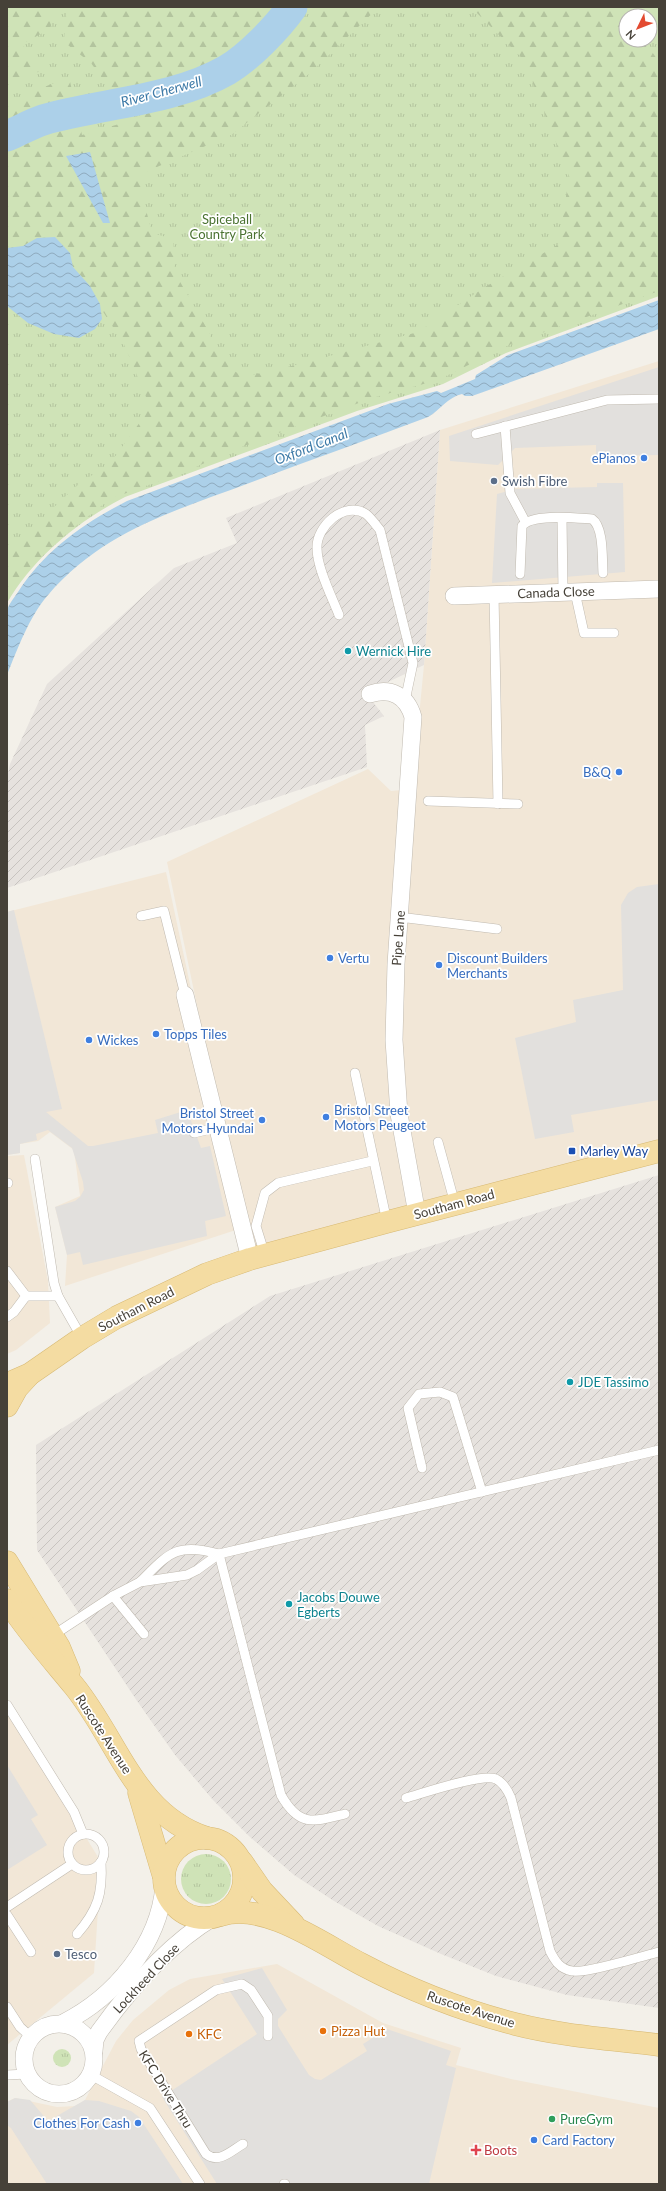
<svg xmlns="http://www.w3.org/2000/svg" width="666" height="2191" font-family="Lato,sans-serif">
<defs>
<pattern id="industrial-furrows" width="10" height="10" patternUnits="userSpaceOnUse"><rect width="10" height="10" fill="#e6e2de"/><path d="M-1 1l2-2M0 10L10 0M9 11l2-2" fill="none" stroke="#c7c3bf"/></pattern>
<pattern id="grass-tufts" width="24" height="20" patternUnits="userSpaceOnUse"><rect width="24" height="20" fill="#cfe3b7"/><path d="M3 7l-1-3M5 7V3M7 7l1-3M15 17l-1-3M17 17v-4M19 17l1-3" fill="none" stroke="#b3c49e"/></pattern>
<pattern id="forest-firs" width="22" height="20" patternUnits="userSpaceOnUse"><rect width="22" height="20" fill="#cfe3b7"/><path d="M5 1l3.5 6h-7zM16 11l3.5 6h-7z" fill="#b3c49e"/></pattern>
<pattern id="water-waves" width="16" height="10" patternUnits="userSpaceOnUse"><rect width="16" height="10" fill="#acd0e9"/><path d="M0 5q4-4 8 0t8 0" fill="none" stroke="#8eaabe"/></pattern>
</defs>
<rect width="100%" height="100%" fill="#f3f0e9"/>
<g fill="#f2e7d7">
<path d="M 659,361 L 659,1151 L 250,1259 L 167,862 L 368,769 L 391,791 L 412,789 L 424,665 L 440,430 Z"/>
<path d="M 166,872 L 242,1228 L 65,1286 L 67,1255 L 55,1207 L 80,1196 L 74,1150 L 50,1132 L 38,1141 L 20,1144 L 20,1153 L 7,1155 L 7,912 Z"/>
<path d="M 24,1155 L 48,1281 L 50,1323 L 16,1350 L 7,1354 L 7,1156 Z"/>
<path d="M 7,1708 L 101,1862 L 94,1973 L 7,2045 Z"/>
<path d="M 277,1964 L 383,2023 L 461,2048 L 456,2065 L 511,2079 L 659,2108 L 659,2184 L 7,2184 L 7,2102 L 15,2098 L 57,2107 L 76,2106 L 85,2100 L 116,2041 L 133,2020 L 169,1990 L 190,1979 Z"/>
</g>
<g fill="url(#industrial-furrows)">
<path d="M 440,430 L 424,665 L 369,691 L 373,702 L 384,716 L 365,725 L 367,767 L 7,888 L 7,779 L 10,764 L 47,684 L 174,568 L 237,543 L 226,518 Z"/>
<path d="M 659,1175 L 659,2008 L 567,1995 L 496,1976 L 441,1954 L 378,1926 L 334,1901 L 294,1875 L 250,1837 L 213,1800 L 175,1755 L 137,1701 L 37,1550 L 36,1445 L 270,1296 Z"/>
</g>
<g fill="url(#grass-tufts)" fill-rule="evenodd">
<path d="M 7,7 L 659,7 L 659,296 L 506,353 L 443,384 L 357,411 L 125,497 C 78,521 34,557 7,603 ZM 626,16 L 650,16 L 650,40 L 626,40 Z"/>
<circle cx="206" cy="1879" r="25"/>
<circle cx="62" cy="2058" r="9"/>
</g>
<g fill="url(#forest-firs)">
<path d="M 7,7 L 53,7 L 50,29 L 22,44 L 42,71 L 7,80 Z"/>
<path d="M 67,7 L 282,7 L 239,52 L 194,77 L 113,93 L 91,63 L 64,42 Z"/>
<path d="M 321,7 L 379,7 L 310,73 L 231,135 L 143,173 L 144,202 L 152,233 L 173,239 L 175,273 L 229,367 L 243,377 L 292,366 L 418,332 L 485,287 L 559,244 L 569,176 L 524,60 L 471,7 L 629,7 L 632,16 L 626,16 L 626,40 L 644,40 L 659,62 L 659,291 L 511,344 L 438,380 L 372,398 L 231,451 L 187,471 L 110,499 L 67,533 L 39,559 L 7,595 L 7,557 L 54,507 L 79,484 L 111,462 L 143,418 L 146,397 L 124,344 L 100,307 L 90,286 L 73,267 L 70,253 L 55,237 L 37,238 L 23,246 L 7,248 L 7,102 L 69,77 L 82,135 L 119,124 L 193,93 L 277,43 Z"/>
</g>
<g fill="#e2e0dd">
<path d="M 659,367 L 659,455 L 596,456 L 596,445 L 515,448 L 498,465 L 450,461 L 449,436 Z"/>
<path d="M 597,483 L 623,483 L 625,572 L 492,583 L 497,494 L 516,489 L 597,487 Z"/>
<path d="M 659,884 L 659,1100 L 571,1115 L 574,1132 L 535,1139 L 515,1038 L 576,1022 L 573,1000 L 623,990 L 621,905 L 628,893 L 637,887 Z"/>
<path d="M 14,910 L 62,1109 L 46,1112 L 88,1146 L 93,1146 L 158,1133 L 155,1120 L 187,1110 L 201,1148 L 210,1146 L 226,1216 L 205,1221 L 207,1236 L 83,1265 L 80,1252 L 67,1255 L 55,1207 L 75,1201 L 80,1197 L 84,1190 L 83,1182 L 72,1148 L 48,1130 L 36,1134 L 37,1140 L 20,1144 L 20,1153 L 7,1155 L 7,912 Z"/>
<path d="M 7,1765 L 38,1815 L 31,1819 L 47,1845 L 7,1870 Z"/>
<path d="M 262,1968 L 287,2010 L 278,2019 L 278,2026 L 309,2075 L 315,2079 L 321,2080 L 367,2051 L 363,2044 L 387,2029 L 451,2051 L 446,2065 L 456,2068 L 429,2184 L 217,2184 L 162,2097 L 257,2034 L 222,1979 Z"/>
<path d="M 15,2098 L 30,2100 L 48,2121 L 85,2100 L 99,2101 L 131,2111 L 139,2117 L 183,2184 L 47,2184 L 11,2128 L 7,2125 L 7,2102 Z"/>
</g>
<g fill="url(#water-waves)">
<path d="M 90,152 L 110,223 L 103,223 L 66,156 Z"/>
<path d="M 55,237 L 70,253 L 73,267 L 90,286 L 100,304 L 102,319 L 95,329 L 79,338 L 54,334 L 28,323 L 7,306 L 7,248 L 23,246 L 37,238 Z"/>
<path d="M 659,300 L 659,329 L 472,396 L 465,396 L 462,394 C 448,397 440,410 428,417 C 369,439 311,460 252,482 C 175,511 104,530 48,595 C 30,615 17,650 7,675 C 7,655 4,631 7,611 C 8,605 14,598 18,592 C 44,551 84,523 127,501 L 388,404 L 437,391 L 441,393 L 475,379 L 476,375 L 508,355 Z"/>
</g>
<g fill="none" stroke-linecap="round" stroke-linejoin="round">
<path stroke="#acd0e9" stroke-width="31" d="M 7,136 C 19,131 31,124 43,120 C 102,103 173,101 227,70 C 249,57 277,28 292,7"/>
<defs>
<g id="lane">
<path d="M 505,426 L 510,493 L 525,521"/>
<path d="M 476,434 L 607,400 L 659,399"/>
<path d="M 562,518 L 563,592"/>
<path d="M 520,574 L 522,526 C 532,513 576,518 592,519 C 604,527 602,559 603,573"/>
<path d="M 575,592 L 584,633 L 614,633"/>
<path d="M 494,594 L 498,804"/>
<path d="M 339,615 C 332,597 317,568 317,548 C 316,527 344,500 366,514 C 371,518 376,525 380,530 L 413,663 L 405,701"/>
<path d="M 428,801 L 518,804"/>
<path d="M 141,916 L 164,911 L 185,995"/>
<path d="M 399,917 L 497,929"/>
<path d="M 355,1073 L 387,1222"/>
<path d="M 194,1133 L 219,1127"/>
<path d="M 438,1142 L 455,1204"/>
<path d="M 35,1159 L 54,1283 L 58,1296 L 82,1338"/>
<path d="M 7,1183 L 8,1183"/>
<path d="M 265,1255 L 256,1226 L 265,1193 L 278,1183 L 372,1161"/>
<path d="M 7,1271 L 26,1296"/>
<path d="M 26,1296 L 58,1296"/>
<path d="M 7,1317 L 14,1312 L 26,1296"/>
<path d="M 422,1468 L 408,1408 L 419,1394 L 440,1392 L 453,1397 L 482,1492"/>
<path d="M 219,1554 L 281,1795 C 299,1827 313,1822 345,1814"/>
<path d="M 141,1581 C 169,1553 177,1542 219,1554"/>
<path d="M 113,1596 L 144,1634"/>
<path d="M 52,1636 L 113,1596 L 140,1582 L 187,1575 L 197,1570 L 219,1554 L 659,1450"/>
<path d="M 7,1705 L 74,1812 L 83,1834"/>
<path d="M 406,1798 C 424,1793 482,1773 496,1779 C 504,1783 508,1791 511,1798 L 550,1951 C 555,1961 560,1969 572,1971 C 584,1974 643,1956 659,1952"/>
<circle cx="86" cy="1852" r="18"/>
<path d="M 7,1907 L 72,1864"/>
<path d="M 7,1915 L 31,1952"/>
<path d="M 77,1934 C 98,1910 103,1893 101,1862"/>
<path d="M 7,2007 L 20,2027 L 31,2037"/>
<path d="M 7,2075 L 27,2074"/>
<path d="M 91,2075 L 150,2108 L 200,2184"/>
<path d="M 243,2144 C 231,2151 219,2164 206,2154 L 141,2049 L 139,2041 L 216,1990 L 242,1984 L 251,1990 L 268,2016 L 268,2036"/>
<path d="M 284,2184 L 285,2184"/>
</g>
<g id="street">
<path d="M 454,596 L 659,589"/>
<path d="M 370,694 C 391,687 407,696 413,717 L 396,964 L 394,1040 L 399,1114 L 417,1214"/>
<path d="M 185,995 L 250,1259"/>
<path d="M 63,2023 C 115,1997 159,1944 164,1886"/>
<circle cx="59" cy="2059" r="35"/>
<path d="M 94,2051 L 95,2040 L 99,2032 C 129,1990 170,1943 214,1917"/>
</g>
<g id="primary">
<path d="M 7,1384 L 30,1374 L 82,1338 L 117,1317 L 207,1274 L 250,1259 L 387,1222 L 659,1151"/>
<path d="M 7,1406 L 17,1388 L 29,1375"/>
<path d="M 7,1562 L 59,1647 L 69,1671"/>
<path d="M 7,1600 C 27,1631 51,1658 74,1686 C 118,1740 135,1815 207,1838"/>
<path d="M 139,1793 L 163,1874"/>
<circle cx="204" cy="1878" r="40"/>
<path d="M 242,1862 L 262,1891 L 294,1925"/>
<path d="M 221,1915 C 265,1901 324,1945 361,1964 C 410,1990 461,2010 515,2024 C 562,2036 611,2039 659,2045"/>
</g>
</defs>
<use href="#lane" stroke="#c0bab0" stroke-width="10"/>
<use href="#street" stroke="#c0bab0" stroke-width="18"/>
<use href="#primary" stroke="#d7b973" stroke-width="23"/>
<use href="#lane" stroke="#fff" stroke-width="9"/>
<use href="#street" stroke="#fff" stroke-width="17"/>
<use href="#primary" stroke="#f4dca2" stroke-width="22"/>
</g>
<g fill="#3f7fe0" stroke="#fff" stroke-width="1.5">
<circle cx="644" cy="458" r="4"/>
<circle cx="619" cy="772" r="4"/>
<circle cx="330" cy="958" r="4"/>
<circle cx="439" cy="965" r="4"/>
<circle cx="156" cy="1034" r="4"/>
<circle cx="89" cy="1040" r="4"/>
<circle cx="326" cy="1117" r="4"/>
<circle cx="262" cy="1120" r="4"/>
<circle cx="138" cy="2123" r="4"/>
<circle cx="534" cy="2140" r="4"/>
</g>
<g fill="#5c6f8a" stroke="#fff" stroke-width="1.5">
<circle cx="494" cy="481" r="4"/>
<circle cx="57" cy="1954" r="4"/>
</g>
<g fill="#0f9aa8" stroke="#fff" stroke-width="1.5">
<circle cx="348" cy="651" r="4"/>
<circle cx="570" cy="1382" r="4"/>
<circle cx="289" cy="1604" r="4"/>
</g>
<rect fill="#1a4fb4" stroke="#fff" stroke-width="1.5" x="568" y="1147" width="8" height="8" rx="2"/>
<g fill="#e8710a" stroke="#fff" stroke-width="1.5">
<circle cx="323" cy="2031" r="4"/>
<circle cx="189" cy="2034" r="4"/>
</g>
<circle fill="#2e9e5b" stroke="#fff" stroke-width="1.5" cx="552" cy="2119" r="4"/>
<path fill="#e0444e" stroke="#fff" stroke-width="1.5" d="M474 2144h4v4h4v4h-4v4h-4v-4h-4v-4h4z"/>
<g text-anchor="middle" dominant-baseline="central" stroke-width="3.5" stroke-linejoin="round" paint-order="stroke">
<g font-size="13" fill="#4a7231" stroke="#fff">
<text x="227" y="219">Spiceball<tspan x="227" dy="15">Country Park</tspan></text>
</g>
<g font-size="13" fill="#366cbe" stroke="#fff" text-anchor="start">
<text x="636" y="458" text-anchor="end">ePianos</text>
<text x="611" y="772" text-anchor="end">B&amp;Q</text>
<text x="338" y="958">Vertu</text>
<text x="447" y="958">Discount Builders<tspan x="447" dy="15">Merchants</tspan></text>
<text x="164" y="1034">Topps Tiles</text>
<text x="97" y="1040">Wickes</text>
<text x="334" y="1110">Bristol Street<tspan x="334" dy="15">Motors Peugeot</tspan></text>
<text x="254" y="1113" text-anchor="end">Bristol Street<tspan x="254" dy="15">Motors Hyundai</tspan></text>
<text x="130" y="2123" text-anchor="end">Clothes For Cash</text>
<text x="542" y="2140">Card Factory</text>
</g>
<g font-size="13" fill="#4e5e75" stroke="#fff" text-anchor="start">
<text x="502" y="481">Swish Fibre</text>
<text x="65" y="1954">Tesco</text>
</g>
<g font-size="13" fill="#464138" stroke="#fff">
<text transform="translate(556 592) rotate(-2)">Canada Close</text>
<text transform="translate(398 938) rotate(-86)">Pipe Lane</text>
<text transform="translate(454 1204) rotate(-15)">Southam Road</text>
<text transform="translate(136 1309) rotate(-27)">Southam Road</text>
<text transform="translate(104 1734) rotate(57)">Ruscote Avenue</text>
<text transform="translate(146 1978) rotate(-47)">Lockheed Close</text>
<text transform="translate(471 2009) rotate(18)">Ruscote Avenue</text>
<text transform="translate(166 2089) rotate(58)">KFC Drive Thru</text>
</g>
<g font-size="13" fill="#0d838f" stroke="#fff" text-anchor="start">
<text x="356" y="651">Wernick Hire</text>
<text x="578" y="1382">JDE Tassimo</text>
<text x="297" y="1597">Jacobs Douwe<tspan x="297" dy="15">Egberts</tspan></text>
</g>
<g font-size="13" fill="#164399" stroke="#fff" text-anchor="start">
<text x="580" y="1151">Marley Way</text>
</g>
<g font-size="13" fill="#c56008" stroke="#fff" text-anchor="start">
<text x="331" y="2031">Pizza Hut</text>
<text x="197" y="2034">KFC</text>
</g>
<g font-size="13" fill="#27864d" stroke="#fff" text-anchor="start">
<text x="560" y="2119">PureGym</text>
</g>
<g font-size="13" fill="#be3a42" stroke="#fff" text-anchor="start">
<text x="484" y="2150">Boots</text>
</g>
<g font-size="14" font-style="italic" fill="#3d7aa7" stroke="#fff">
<text transform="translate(161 91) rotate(-15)">River Cherwell</text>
<text transform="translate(311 446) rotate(-21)">Oxford Canal</text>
</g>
</g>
<rect width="666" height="2191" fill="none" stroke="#464138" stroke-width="16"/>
<g transform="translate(638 28) rotate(227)"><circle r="19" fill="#ffffff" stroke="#b5b3af"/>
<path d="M0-3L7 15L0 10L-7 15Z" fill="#e34a30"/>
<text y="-6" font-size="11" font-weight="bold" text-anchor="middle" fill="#464138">N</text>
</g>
</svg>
